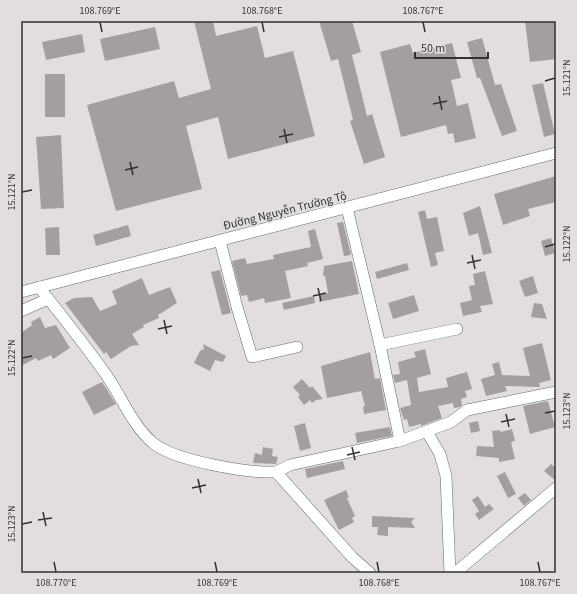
<svg xmlns="http://www.w3.org/2000/svg" width="577" height="594" font-family="'Source Sans 3',sans-serif">
<rect width="100%" height="100%" fill="#e2dee0"/>
<g fill="#a39fa1">
<path d="M 194,21 L 213,21 L 216,36 L 257,26 L 265,58 L 293,51 L 315,136 L 228,159 L 218,117 L 186,126 L 202,189 L 116,211 L 87,105 L 174,81 L 179,98 L 211,89 Z"/>
<path d="M 319,21 L 352,21 L 361,52 L 352,55 L 367,116 L 372,114 L 385,157 L 364,164 L 350,121 L 353,120 L 338,59 L 331,61 Z"/>
<path d="M 525,21 L 556,21 L 556,59 L 530,62 Z"/>
<path d="M 155,27 L 160,49 L 105,61 L 100,39 Z"/>
<path d="M 82,34 L 85,52 L 46,60 L 42,42 Z"/>
<path d="M 482,38 L 495,85 L 501,84 L 517,131 L 502,136 L 480,78 L 477,78 L 467,42 Z"/>
<path d="M 452,43 L 461,78 L 451,80 L 457,106 L 468,103 L 476,138 L 455,143 L 453,133 L 448,134 L 446,125 L 401,137 L 380,52 L 410,44 L 413,53 Z"/>
<rect x="45" y="74" width="20" height="43"/>
<path d="M 543,83 L 555,134 L 544,137 L 532,85 Z"/>
<path d="M 61,135 L 64,208 L 41,209 L 36,137 Z"/>
<path d="M 556,176 L 556,202 L 528,209 L 530,216 L 503,225 L 494,194 Z"/>
<path d="M 480,206 L 492,253 L 483,255 L 478,233 L 469,236 L 463,213 Z"/>
<path d="M 425,210 L 427,219 L 437,217 L 444,251 L 435,253 L 438,265 L 431,267 L 418,212 Z"/>
<path d="M 343,222 L 351,255 L 344,256 L 337,223 Z"/>
<path d="M 128,225 L 131,236 L 96,246 L 93,235 Z"/>
<path d="M 59,227 L 60,255 L 46,255 L 45,228 Z"/>
<path d="M 315,229 L 323,259 L 307,263 L 308,266 L 285,271 L 291,298 L 265,303 L 264,298 L 249,302 L 247,295 L 241,296 L 232,261 L 245,258 L 247,264 L 274,259 L 273,255 L 311,247 L 308,231 Z"/>
<path d="M 551,238 L 555,253 L 545,256 L 541,241 Z"/>
<path d="M 352,261 L 359,294 L 319,302 L 320,295 L 328,293 L 325,276 L 323,276 L 324,266 Z"/>
<path d="M 407,263 L 409,270 L 377,279 L 375,272 Z"/>
<path d="M 220,270 L 231,313 L 222,315 L 211,272 Z"/>
<path d="M 485,271 L 493,304 L 480,306 L 482,312 L 463,316 L 460,303 L 472,300 L 469,286 L 475,285 L 473,274 Z"/>
<path d="M 533,276 L 538,293 L 525,297 L 519,281 Z"/>
<path d="M 142,278 L 149,295 L 170,287 L 177,303 L 158,315 L 159,318 L 143,325 L 144,327 L 132,334 L 139,345 L 131,346 L 111,359 L 106,352 L 104,354 L 65,303 L 74,298 L 92,297 L 100,311 L 117,304 L 112,291 Z"/>
<path d="M 414,295 L 419,311 L 393,319 L 388,303 Z"/>
<path d="M 314,296 L 315,303 L 284,310 L 282,303 Z"/>
<path d="M 534,303 L 542,304 L 547,319 L 531,317 Z"/>
<path d="M 40,317 L 45,328 L 56,325 L 70,348 L 53,359 L 51,355 L 38,361 L 36,358 L 21,366 L 21,333 L 32,325 L 31,322 Z"/>
<path d="M 542,343 L 551,380 L 539,383 L 540,387 L 505,386 L 507,391 L 486,396 L 481,379 L 495,375 L 492,364 L 499,362 L 502,375 L 530,376 L 523,348 Z"/>
<path d="M 203,344 L 226,356 L 223,362 L 215,360 L 210,371 L 194,363 L 200,351 L 204,349 Z"/>
<path d="M 425,349 L 431,374 L 417,378 L 419,392 L 448,387 L 446,378 L 467,372 L 472,389 L 465,391 L 467,397 L 461,399 L 462,405 L 460,407 L 454,408 L 453,403 L 438,406 L 442,418 L 421,426 L 421,424 L 409,427 L 407,419 L 404,420 L 400,408 L 411,405 L 407,380 L 395,383 L 393,375 L 400,374 L 398,362 L 416,357 L 414,352 Z"/>
<path d="M 370,352 L 375,379 L 380,378 L 386,410 L 364,414 L 363,406 L 365,406 L 361,391 L 327,398 L 321,366 Z"/>
<path d="M 302,379 L 310,388 L 312,386 L 323,399 L 316,400 L 312,403 L 310,400 L 304,405 L 298,397 L 300,395 L 293,387 Z"/>
<path d="M 102,382 L 116,404 L 94,415 L 82,392 Z"/>
<path d="M 548,401 L 555,427 L 530,434 L 523,406 Z"/>
<path d="M 478,421 L 480,431 L 471,433 L 469,423 Z"/>
<path d="M 305,423 L 311,448 L 300,451 L 294,426 Z"/>
<path d="M 390,427 L 392,436 L 357,443 L 355,433 Z"/>
<path d="M 512,429 L 515,441 L 511,442 L 515,459 L 499,462 L 499,458 L 476,456 L 477,446 L 494,447 L 492,431 L 500,430 L 500,432 Z"/>
<path d="M 263,447 L 273,449 L 272,456 L 278,457 L 276,464 L 253,463 L 255,453 L 262,455 Z"/>
<path d="M 343,461 L 345,469 L 307,478 L 305,469 Z"/>
<path d="M 551,464 L 556,468 L 556,481 L 544,471 Z"/>
<path d="M 505,472 L 516,494 L 508,498 L 497,476 Z"/>
<path d="M 346,490 L 349,497 L 347,498 L 355,516 L 352,518 L 354,522 L 339,530 L 324,500 Z"/>
<path d="M 525,493 L 531,500 L 524,506 L 518,498 Z"/>
<path d="M 478,496 L 485,507 L 489,504 L 494,509 L 479,520 L 475,514 L 479,511 L 472,500 Z"/>
<path d="M 372,516 L 415,518 L 411,522 L 415,528 L 388,527 L 388,536 L 377,535 L 378,527 L 372,527 Z"/>
</g>
<g fill="none" stroke-linecap="round" stroke-linejoin="round">
<defs>
<g id="street">
<path d="M 347,208 L 380,345 L 400,441"/>
<path d="M 220,241 L 237,307 L 252,357 L 297,347"/>
<path d="M 39,287 C 62,316 86,346 107,376 C 122,398 133,426 153,443 C 175,461 247,473 276,472 L 352,557 L 370,573"/>
<path d="M 21,292 L 556,153"/>
<path d="M 21,311 L 48,299"/>
<path d="M 380,345 L 457,329"/>
<path d="M 427,432 L 440,454 L 446,476 L 450,573"/>
<path d="M 276,472 L 290,465 L 400,441 L 451,422 L 467,410 L 556,392"/>
<path d="M 455,573 L 556,488"/>
</g>
</defs>
<use href="#street" stroke="#6a6668" stroke-width="12"/>
<use href="#street" stroke="#fff" stroke-width="11"/>
</g>
<path fill="none" stroke="#323131" stroke-width="1.5" d="M 100,22 L 102,32M 262,22 L 264,32M 423,22 L 425,32M 545,81 L 555,78M 439,96 L 442,110M 433,104 L 447,101M 284,129 L 287,143M 279,137 L 293,134M 130,162 L 133,175M 125,170 L 138,167M 22,192 L 32,190M 545,247 L 555,244M 472,255 L 475,269M 467,263 L 481,260M 318,288 L 321,301M 313,296 L 326,293M 164,320 L 167,334M 158,329 L 172,326M 22,358 L 32,356M 545,413 L 555,411M 506,414 L 509,427M 501,422 L 515,419M 352,447 L 355,460M 347,455 L 360,452M 198,479 L 201,493M 192,488 L 206,485M 43,512 L 46,526M 38,520 L 52,518M 22,524 L 32,522M 54,562 L 56,572M 215,562 L 217,572M 377,562 L 379,572M 538,562 L 540,572"/>
<g text-anchor="middle" dominant-baseline="central" stroke-width="4" stroke-linejoin="round" paint-order="stroke">
<g font-size="12" fill="#323131" stroke="#e2dee0">
<text transform="translate(285 211) rotate(-14)">Đường Nguyễn Trường Tộ</text>
</g>
</g>
<rect width="577" height="594" fill="none" stroke="#e2dee0" stroke-width="44"/>
<path d="M415 52v6h73v-6" fill="none" stroke="#323131" stroke-width="2"/>
<text x="421" y="52" font-size="12" fill="#323131" stroke="#e2dee0" stroke-width="3" paint-order="stroke">50 m</text>
<rect x="22" y="22" width="533" height="550" fill="none" stroke="#323131" stroke-width="1.5"/>
<g font-size="10" text-anchor="middle" fill="#323131">
<text x="100" y="14">108.769°E</text>
<text x="262" y="14">108.768°E</text>
<text x="423" y="14">108.767°E</text>
<text transform="translate(566 78) rotate(-90)" y="4">15.121°N</text>
<text transform="translate(11 192) rotate(-90)" y="4">15.121°N</text>
<text transform="translate(566 244) rotate(-90)" y="4">15.122°N</text>
<text transform="translate(11 358) rotate(-90)" y="4">15.122°N</text>
<text transform="translate(566 411) rotate(-90)" y="4">15.123°N</text>
<text transform="translate(11 524) rotate(-90)" y="4">15.123°N</text>
<text x="56" y="586">108.770°E</text>
<text x="217" y="586">108.769°E</text>
<text x="379" y="586">108.768°E</text>
<text x="540" y="586">108.767°E</text>
</g>
</svg>
